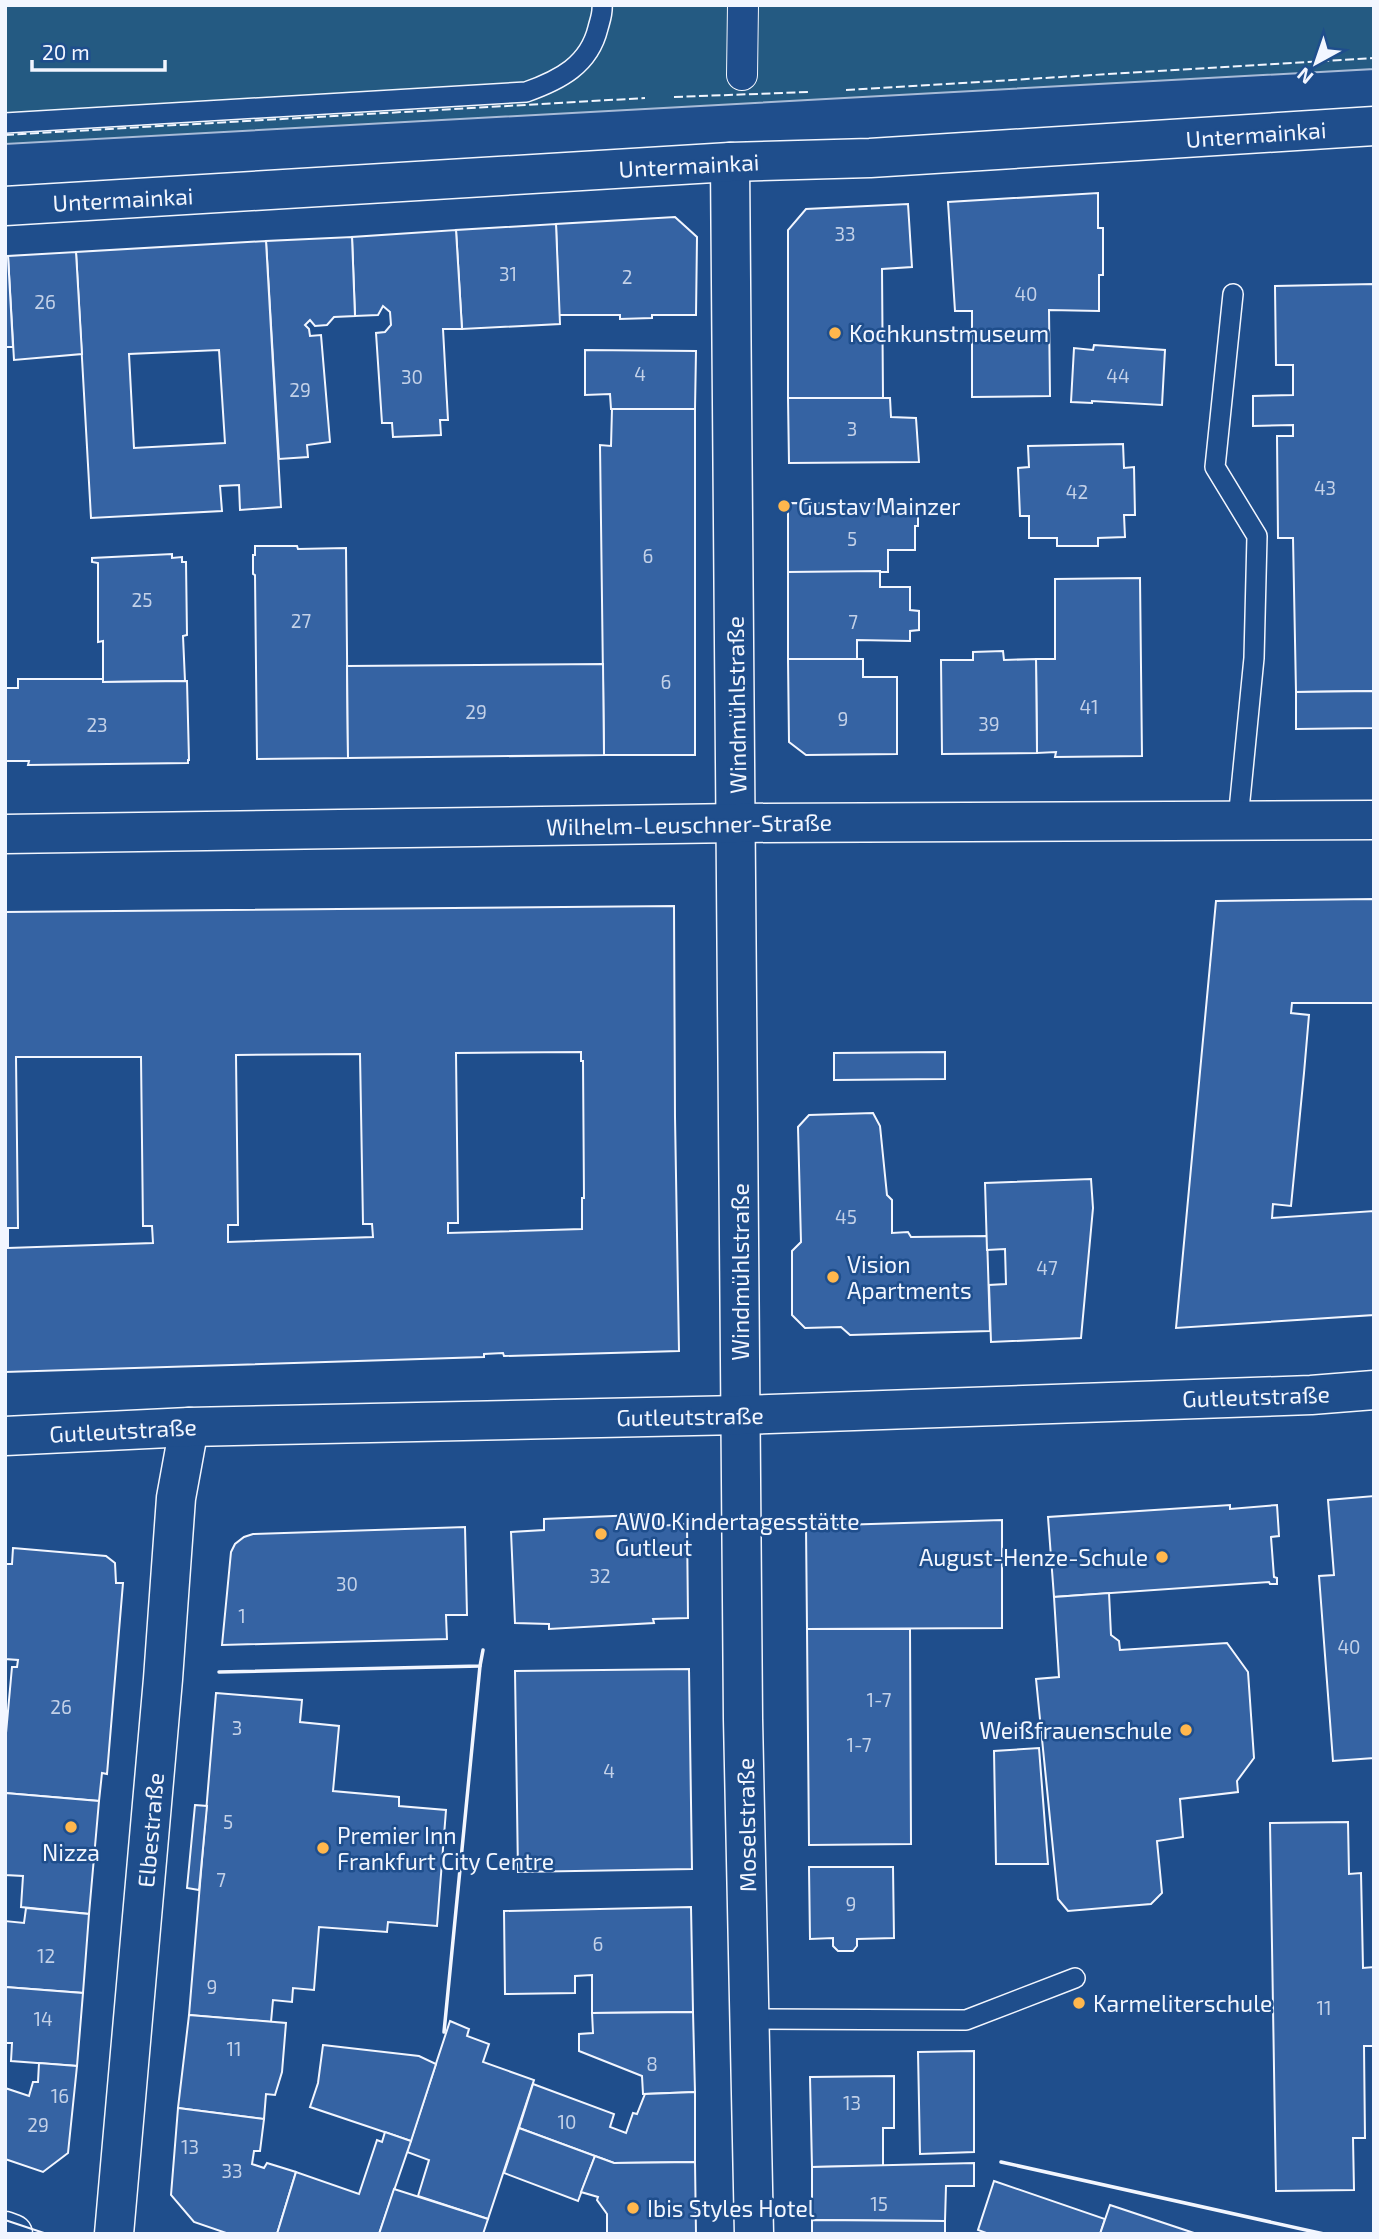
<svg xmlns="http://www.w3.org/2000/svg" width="1379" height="2239" font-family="'Exo 2',sans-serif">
<rect width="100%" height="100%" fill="#1f4e8c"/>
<path fill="#245a82" stroke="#a8bbd7" stroke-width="2" d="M 5,5 L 1374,5 L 1374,69 L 5,144 Z"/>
<g fill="#3563a3" stroke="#f2f6ff" stroke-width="2" fill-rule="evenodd">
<path d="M 1098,193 L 1098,228 L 1103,228 L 1103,275 L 1099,275 L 1099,311 L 1049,310 L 1050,396 L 972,397 L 972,311 L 955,311 L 948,202 Z"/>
<path d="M 908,204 L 912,267 L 882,269 L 883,398 L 788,398 L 788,230 L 806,209 Z"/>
<path d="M 675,217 L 697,237 L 696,315 L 652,315 L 652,318 L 620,319 L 620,315 L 559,315 L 556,224 Z"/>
<path d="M 556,224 L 560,324 L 462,329 L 456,230 Z"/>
<path d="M 456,230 L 462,329 L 443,329 L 448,420 L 440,420 L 441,435 L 393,437 L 392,423 L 382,423 L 376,333 L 385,332 L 391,325 L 390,312 L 383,306 L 378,315 L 355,316 L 352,237 Z"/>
<path d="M 352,237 L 355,316 L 334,317 L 327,325 L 315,326 L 310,320 L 305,325 L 309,329 L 310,336 L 321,335 L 330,442 L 307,445 L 308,457 L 279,459 L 266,241 Z"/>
<path d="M 266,241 L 281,507 L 240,510 L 239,485 L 220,486 L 222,511 L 91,518 L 76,252 ZM 219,350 L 225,443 L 134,448 L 129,354 Z"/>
<path d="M 76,252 L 82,354 L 14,360 L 8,256 Z"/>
<path d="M 5,256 L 8,256 L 13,347 L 5,347 Z"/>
<path d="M 1374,284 L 1374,691 L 1296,692 L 1293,538 L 1278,538 L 1277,436 L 1293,436 L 1293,425 L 1253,426 L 1253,396 L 1293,395 L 1293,365 L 1276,365 L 1275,286 Z"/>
<path d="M 1094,345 L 1165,350 L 1162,405 L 1092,401 L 1092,403 L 1071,402 L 1074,348 L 1093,350 Z"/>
<path d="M 585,350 L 696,351 L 695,409 L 611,409 L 610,394 L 585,395 Z"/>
<path d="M 788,398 L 890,398 L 891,417 L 916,418 L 919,462 L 789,463 Z"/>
<path d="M 612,409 L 695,409 L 695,755 L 604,755 L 600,445 L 611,446 Z"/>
<path d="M 1123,444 L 1124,468 L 1134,467 L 1135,515 L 1124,515 L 1125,537 L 1098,538 L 1098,546 L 1057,546 L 1057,538 L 1029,538 L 1029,516 L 1020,516 L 1018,468 L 1029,467 L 1028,446 Z"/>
<path d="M 788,503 L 918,504 L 918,526 L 915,526 L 915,550 L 888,550 L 888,572 L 788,572 Z"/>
<path d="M 255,546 L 297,546 L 298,549 L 346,548 L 348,758 L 257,759 L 255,575 L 253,574 L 253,555 L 255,555 Z"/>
<path d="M 172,554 L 172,558 L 182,557 L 182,562 L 186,562 L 187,635 L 183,636 L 185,681 L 103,682 L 103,641 L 98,642 L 98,563 L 92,562 L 92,558 Z"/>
<path d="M 880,571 L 880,587 L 910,587 L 910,610 L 919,611 L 919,630 L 910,631 L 910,641 L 857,640 L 857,659 L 788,659 L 788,572 Z"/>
<path d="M 1140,578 L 1142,756 L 1055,757 L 1056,752 L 1037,753 L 1036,659 L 1055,659 L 1055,579 Z"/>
<path d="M 1003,651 L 1004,660 L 1036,659 L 1037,753 L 942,754 L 941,660 L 973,660 L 973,652 Z"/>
<path d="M 788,659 L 863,659 L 863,677 L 897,677 L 897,754 L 806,755 L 789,742 Z"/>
<path d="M 603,664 L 604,755 L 348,758 L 347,666 Z"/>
<path d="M 18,679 L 103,679 L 103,682 L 187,681 L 189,760 L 188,760 L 188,763 L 28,765 L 29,761 L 5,761 L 5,688 L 18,688 Z"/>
<path d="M 1374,691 L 1374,728 L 1296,729 L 1296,692 Z"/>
<path d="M 1374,899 L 1374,1003 L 1292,1003 L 1291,1013 L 1309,1015 L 1304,1073 L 1291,1206 L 1273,1204 L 1272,1218 L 1374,1211 L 1374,1315 L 1176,1328 L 1216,901 Z"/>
<path d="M 674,906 L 675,1117 L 679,1351 L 504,1356 L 503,1353 L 484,1354 L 484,1357 L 5,1372 L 5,912 ZM 581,1052 L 581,1061 L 583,1061 L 584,1198 L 582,1198 L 582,1229 L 448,1233 L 448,1223 L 458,1223 L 456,1053 ZM 360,1054 L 363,1224 L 372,1224 L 373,1237 L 228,1242 L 228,1225 L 238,1225 L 236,1055 ZM 16,1057 L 141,1057 L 143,1226 L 152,1226 L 153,1243 L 8,1248 L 8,1228 L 18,1228 Z"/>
<path d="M 945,1052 L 945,1079 L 834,1080 L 834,1053 Z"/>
<path d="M 873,1113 L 880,1126 L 887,1195 L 892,1200 L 892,1233 L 908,1232 L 911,1237 L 987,1236 L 990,1331 L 850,1335 L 841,1327 L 805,1328 L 792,1315 L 792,1251 L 801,1242 L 798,1127 L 809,1115 Z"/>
<path d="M 1091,1179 L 1093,1208 L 1081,1338 L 991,1342 L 989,1285 L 1006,1284 L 1005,1249 L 987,1250 L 985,1183 Z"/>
<path d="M 1374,1496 L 1374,1758 L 1333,1761 L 1319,1576 L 1334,1575 L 1328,1500 Z"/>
<path d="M 1230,1505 L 1230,1509 L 1277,1505 L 1279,1536 L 1271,1537 L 1274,1577 L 1277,1578 L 1277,1584 L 1270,1584 L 1269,1582 L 1054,1597 L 1048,1517 Z"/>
<path d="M 659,1514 L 659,1526 L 687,1524 L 688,1618 L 653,1619 L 654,1623 L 549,1629 L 549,1624 L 515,1623 L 511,1532 L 544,1530 L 544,1519 Z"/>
<path d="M 1002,1520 L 1002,1628 L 807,1629 L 806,1526 Z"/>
<path d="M 465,1527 L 467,1615 L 446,1615 L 447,1639 L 222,1645 L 231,1552 L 235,1544 L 244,1537 L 253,1534 Z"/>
<path d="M 13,1548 L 106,1556 L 115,1563 L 116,1583 L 123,1583 L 107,1774 L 102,1773 L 99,1801 L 5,1793 L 5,1744 L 12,1667 L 17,1667 L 18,1660 L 5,1659 L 5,1564 L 12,1564 Z"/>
<path d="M 1109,1593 L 1111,1635 L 1119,1641 L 1120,1650 L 1227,1643 L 1248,1672 L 1254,1758 L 1237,1781 L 1238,1792 L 1180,1799 L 1183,1837 L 1157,1841 L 1162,1893 L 1151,1904 L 1068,1911 L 1058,1899 L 1036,1679 L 1059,1677 L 1054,1597 Z"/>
<path d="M 807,1629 L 910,1629 L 911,1844 L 809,1845 Z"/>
<path d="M 689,1669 L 692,1869 L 518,1872 L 515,1671 Z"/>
<path d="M 216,1693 L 302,1700 L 300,1722 L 339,1726 L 333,1791 L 399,1797 L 399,1806 L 446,1810 L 437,1926 L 388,1922 L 387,1932 L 319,1927 L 314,1990 L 293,1988 L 292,2002 L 273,2000 L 271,2022 L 189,2015 Z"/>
<path d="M 1039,1748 L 1048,1864 L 996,1864 L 994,1751 Z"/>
<path d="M 5,1793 L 99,1801 L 89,1914 L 21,1907 L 23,1876 L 5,1875 Z"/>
<path d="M 195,1805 L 207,1806 L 199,1890 L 187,1888 Z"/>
<path d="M 1348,1822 L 1349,1874 L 1361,1873 L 1363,1968 L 1374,1967 L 1374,2046 L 1364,2046 L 1365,2138 L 1353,2138 L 1354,2190 L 1276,2191 L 1270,1823 Z"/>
<path d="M 809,1867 L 893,1867 L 894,1938 L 857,1939 L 857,1946 L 853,1951 L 838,1951 L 833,1946 L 833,1938 L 810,1939 Z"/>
<path d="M 691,1907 L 693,2012 L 592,2013 L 592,1975 L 575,1976 L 575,1993 L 505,1994 L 504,1911 Z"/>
<path d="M 26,1908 L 89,1914 L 83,1993 L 5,1987 L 5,1921 L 24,1923 Z"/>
<path d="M 5,1987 L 83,1993 L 77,2066 L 11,2061 L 12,2043 L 5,2043 Z"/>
<path d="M 693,2012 L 695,2092 L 643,2094 L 642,2076 L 579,2051 L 579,2034 L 593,2033 L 592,2013 Z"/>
<path d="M 189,2015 L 286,2023 L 282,2072 L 275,2095 L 266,2094 L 264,2119 L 178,2108 Z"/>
<path d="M 450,2021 L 469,2029 L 467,2036 L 489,2044 L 483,2062 L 534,2080 L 488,2219 L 418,2196 L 429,2160 L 407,2152 Z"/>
<path d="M 323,2045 L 419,2056 L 436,2064 L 411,2141 L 310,2107 L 318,2083 Z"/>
<path d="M 974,2051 L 974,2152 L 920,2154 L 918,2052 Z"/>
<path d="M 39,2063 L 77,2066 L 68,2153 L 43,2172 L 5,2159 L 5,2088 L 29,2096 L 33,2082 L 38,2082 Z"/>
<path d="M 894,2076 L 894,2128 L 883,2128 L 883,2166 L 812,2167 L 810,2077 Z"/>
<path d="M 533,2084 L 614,2114 L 610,2127 L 626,2133 L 633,2113 L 637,2114 L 645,2094 L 695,2092 L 695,2162 L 614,2163 L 519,2128 Z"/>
<path d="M 178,2108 L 264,2119 L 260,2151 L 254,2151 L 252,2164 L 264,2168 L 267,2163 L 296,2172 L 277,2234 L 229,2234 L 194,2222 L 171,2195 Z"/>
<path d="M 519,2128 L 595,2156 L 578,2201 L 504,2173 Z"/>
<path d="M 385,2132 L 411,2141 L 379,2234 L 277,2234 L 296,2172 L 359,2194 L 377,2140 L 382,2142 Z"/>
<path d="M 595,2156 L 614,2163 L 695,2162 L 696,2234 L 607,2234 L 607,2214 L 597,2200 L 598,2197 L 581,2192 Z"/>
<path d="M 974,2163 L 974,2186 L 946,2186 L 945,2221 L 812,2220 L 812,2167 Z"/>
<path d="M 994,2181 L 1105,2219 L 1100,2234 L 989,2234 L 978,2230 Z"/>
<path d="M 394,2189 L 488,2219 L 483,2234 L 379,2234 Z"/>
<path d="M 1110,2205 L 1197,2234 L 1100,2234 Z"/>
<path d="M 812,2220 L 945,2221 L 945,2234 L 812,2234 Z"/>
</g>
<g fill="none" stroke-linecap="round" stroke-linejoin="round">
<defs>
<g id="service">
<path d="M 5,123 L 526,92 C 560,80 589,65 598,28 C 600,20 603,13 602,5"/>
<path d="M 1233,294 L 1215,467 L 1257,536 L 1254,658 L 1238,820"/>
<path d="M 750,2019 L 966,2020 L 1075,1978"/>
</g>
<path id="pedestrian" d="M 742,75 L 743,5"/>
<g id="minor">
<path d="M 730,162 L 743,1719 L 754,2234"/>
<path d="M 5,206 L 730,162 L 870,158 L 1374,126"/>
<path d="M 5,2231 L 13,2234"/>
<path d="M 114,2234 L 163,1679 L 176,1498 L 189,1427"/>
</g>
<g id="secondary">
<path d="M 5,834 L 737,823 L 1374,820"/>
<path d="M 5,1436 L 189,1427 L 740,1415 L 1311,1395 L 1374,1390"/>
</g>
</defs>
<use href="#service" stroke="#f2f6ff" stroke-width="22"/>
<use href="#pedestrian" stroke="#f2f6ff" stroke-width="32"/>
<use href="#minor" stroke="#f2f6ff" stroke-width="41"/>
<use href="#secondary" stroke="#f2f6ff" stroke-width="41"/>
<use href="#service" stroke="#1f4e8c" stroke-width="19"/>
<use href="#pedestrian" stroke="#1f4e8c" stroke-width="30"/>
<use href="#minor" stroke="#1f4e8c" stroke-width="38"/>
<use href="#secondary" stroke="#1f4e8c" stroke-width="38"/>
<path stroke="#f2f6ff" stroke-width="2" d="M 5,2220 L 47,2234"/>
<g stroke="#f2f6ff" stroke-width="2" stroke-dasharray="9 3.5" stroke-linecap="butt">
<path d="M 846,90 L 1374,58"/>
<path d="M 674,97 L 809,92"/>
<path d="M 5,135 L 645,98"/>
</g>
<g stroke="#f2f6ff" stroke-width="3.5">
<path d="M 219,1672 L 480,1666 L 483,1650"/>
<path d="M 444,2032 L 480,1666"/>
<path d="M 1001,2162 L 1324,2234"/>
</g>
</g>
<g fill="#ffb74d" stroke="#1f4e8c" stroke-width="2.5">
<circle cx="835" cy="333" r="7"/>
<circle cx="784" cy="506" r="7"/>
<circle cx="833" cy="1277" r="7"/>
<circle cx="601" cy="1534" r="7"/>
<circle cx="1162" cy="1557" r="7"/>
<circle cx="1186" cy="1730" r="7"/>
<circle cx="71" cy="1827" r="7"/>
<circle cx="323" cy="1848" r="7"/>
<circle cx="1079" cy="2003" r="7"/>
<circle cx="633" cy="2208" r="7"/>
</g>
<g text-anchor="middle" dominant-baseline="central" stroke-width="5" stroke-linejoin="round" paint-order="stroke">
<g font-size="19" fill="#c3d1e8">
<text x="845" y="233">33</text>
<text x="508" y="273">31</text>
<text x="627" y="276">2</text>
<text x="1026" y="293">40</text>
<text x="45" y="301">26</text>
<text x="640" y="373">4</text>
<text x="1118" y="375">44</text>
<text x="412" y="376">30</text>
<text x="300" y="389">29</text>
<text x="852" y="428">3</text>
<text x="1325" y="487">43</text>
<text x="1077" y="491">42</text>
<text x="852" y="538">5</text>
<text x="648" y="555">6</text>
<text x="142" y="599">25</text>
<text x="301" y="620">27</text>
<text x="853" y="621">7</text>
<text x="666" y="681">6</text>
<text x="1089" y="706">41</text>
<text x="476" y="711">29</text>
<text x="843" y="718">9</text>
<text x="989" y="723">39</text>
<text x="97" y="724">23</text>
<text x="846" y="1216">45</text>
<text x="1047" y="1267">47</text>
<text x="600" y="1575">32</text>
<text x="347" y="1583">30</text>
<text x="242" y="1615">1</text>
<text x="1349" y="1646">40</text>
<text x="879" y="1699">1-7</text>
<text x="61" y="1706">26</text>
<text x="237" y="1727">3</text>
<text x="859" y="1744">1-7</text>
<text x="609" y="1770">4</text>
<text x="228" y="1821">5</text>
<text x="221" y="1879">7</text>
<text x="851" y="1903">9</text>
<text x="598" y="1943">6</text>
<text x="46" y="1955">12</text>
<text x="212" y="1986">9</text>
<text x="1324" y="2007">11</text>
<text x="43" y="2018">14</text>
<text x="234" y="2048">11</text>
<text x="652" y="2063">8</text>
<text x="60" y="2095">16</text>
<text x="852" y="2102">13</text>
<text x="567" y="2121">10</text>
<text x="38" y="2124">29</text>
<text x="190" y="2146">13</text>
<text x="232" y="2170">33</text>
<text x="879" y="2203">15</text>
</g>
<g font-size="23" fill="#f2f6ff" stroke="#1f4e8c">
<text transform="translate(1256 134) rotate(-4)">Untermainkai</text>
<text transform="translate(689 165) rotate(-3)">Untermainkai</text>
<text transform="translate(123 199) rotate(-3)">Untermainkai</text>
<text transform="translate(736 705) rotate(-91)">Windmühlstraße</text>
<text transform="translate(689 824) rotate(-1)">Wilhelm-Leuschner-Straße</text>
<text transform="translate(740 1272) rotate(-90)">Windmühlstraße</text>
<text transform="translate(1256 1396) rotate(-2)">Gutleutstraße</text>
<text transform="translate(690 1416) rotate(-1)">Gutleutstraße</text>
<text transform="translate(123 1430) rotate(-3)">Gutleutstraße</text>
<text transform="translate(746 1825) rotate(-91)">Moselstraße</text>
<text transform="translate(150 1830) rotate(-85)">Elbestraße</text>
</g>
<g font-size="23" fill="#f2f6ff" stroke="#1f4e8c" text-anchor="start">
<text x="849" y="333">Kochkunstmuseum</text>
<text x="798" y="506">Gustav Mainzer</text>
<text x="847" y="1264">Vision<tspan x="847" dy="26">Apartments</tspan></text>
<text x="615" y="1521">AWO Kindertagesstätte<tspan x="615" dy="26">Gutleut</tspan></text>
<text x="1148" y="1557" text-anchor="end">August-Henze-Schule</text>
<text x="1172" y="1730" text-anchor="end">Weißfrauenschule</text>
<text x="337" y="1835">Premier Inn<tspan x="337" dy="26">Frankfurt City Centre</tspan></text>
<text x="71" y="1852" text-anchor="middle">Nizza</text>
<text x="1093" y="2003">Karmeliterschule</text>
<text x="647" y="2208">Ibis Styles Hotel</text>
</g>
</g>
<rect width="1379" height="2239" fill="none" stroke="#f2f6ff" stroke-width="14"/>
<g transform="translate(1316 63) rotate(220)" stroke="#1f4e8c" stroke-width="5" paint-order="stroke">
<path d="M0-5L12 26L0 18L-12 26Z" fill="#f2f6ff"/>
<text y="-10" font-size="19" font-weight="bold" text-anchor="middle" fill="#f2f6ff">N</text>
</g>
<path d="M32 60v10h133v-10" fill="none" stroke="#f2f6ff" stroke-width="3.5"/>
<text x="42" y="60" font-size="21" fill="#f2f6ff" stroke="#1f4e8c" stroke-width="5" paint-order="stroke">20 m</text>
</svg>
